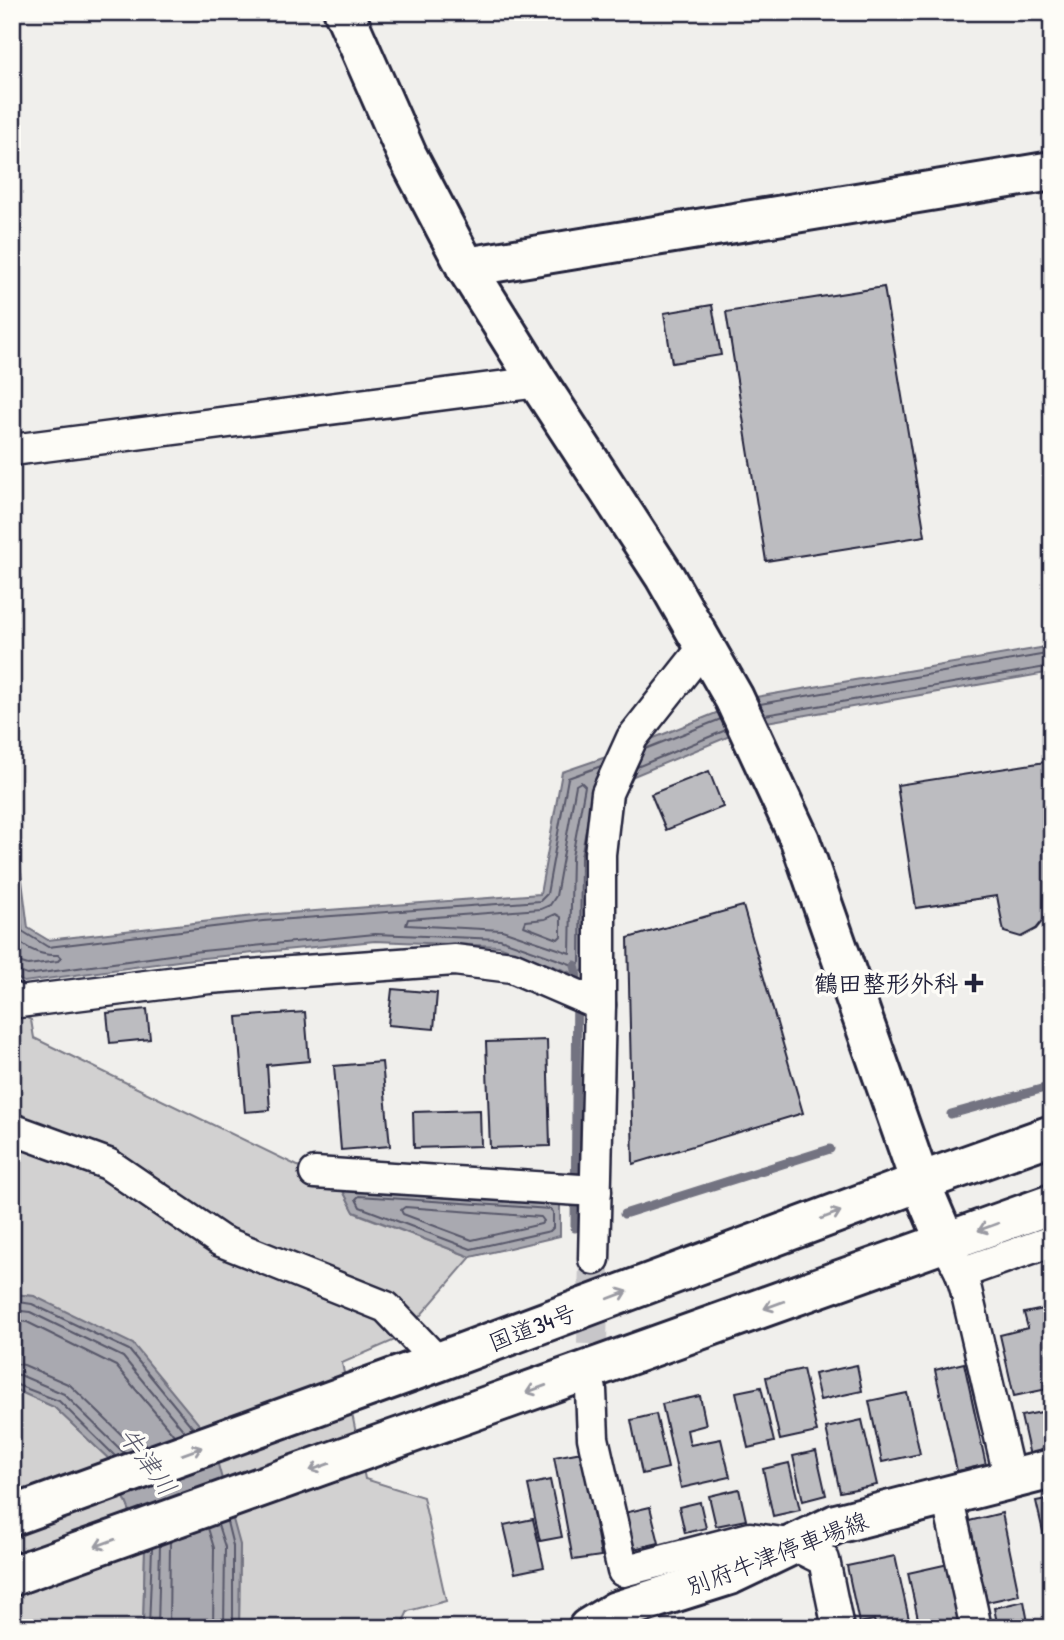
<svg xmlns="http://www.w3.org/2000/svg" width="1064" height="1640" font-family="'Patrick Hand','Klee One',sans-serif">
<rect width="100%" height="100%" fill="#f0efec"/>
<filter id="ink" filterUnits="userSpaceOnUse"><feTurbulence type="fractalNoise" baseFrequency=".0143" numOctaves="2"/><feDisplacementMap in="SourceGraphic" scale="14" xChannelSelector="R" yChannelSelector="G"/><feConvolveMatrix kernelMatrix="1 2 1 2 8 2 1 2 1" color-interpolation-filters="sRGB"/></filter>
<g filter="url(#ink)">
<g fill="#d2d1d1" stroke="#7a7a86" stroke-width="2">
<path d="M 12,1010 L 31,1020 L 34,1038 L 341,1187 L 355,1213 L 471,1257 L 402,1337 L 342,1363 L 365,1479 L 423,1497 L 446,1601 L 408,1611 L 400,1628 L 239,1628 L 240,1545 L 34,1296 L 12,1294 Z"/>
<path d="M 12,1388 L 54,1407 L 109,1459 L 145,1549 L 143,1628 L 12,1628 Z"/>
</g>
<g fill="#a9a9b0" stroke="#737381" stroke-width="2">
<path d="M 1052,646 L 1052,672 L 761,723 L 600,790 L 587,967 L 577,975 L 499,946 L 375,941 L 193,959 L 24,982 L 12,975 L 12,801 L 28,928 L 48,940 L 262,915 L 540,894 L 562,772 L 609,756 L 756,697 Z"/>
<path d="M 341,1187 L 560,1202 L 560,1236 L 471,1257 L 354,1212 Z"/>
<path d="M 12,1294 L 34,1296 L 133,1344 L 211,1439 L 240,1545 L 239,1628 L 143,1628 L 145,1549 L 109,1459 L 54,1407 L 12,1388 Z"/>
</g>
<g fill="none" stroke-linecap="round" stroke-linejoin="round">
<g stroke="#58586a" stroke-width="2">
<path d="M 760,704 L 1052,653"/>
<path d="M 765,715 L 1052,666"/>
<path d="M 645,749 L 721,719"/>
<path d="M 637,767 L 726,730"/>
<path d="M 581,782 L 585,786 L 572,857 L 570,953 L 502,930 L 406,925 L 408,919 L 541,909 L 550,905 L 556,896 L 576,785 Z"/>
<path d="M 12,857 L 22,931 L 48,947 L 263,921 L 540,901 L 547,894 L 568,778 L 601,766"/>
<path d="M 556,914 L 561,917 L 561,936 L 558,939 L 524,926 L 526,921 L 545,919 Z"/>
<path d="M 12,927 C 16,947 40,956 58,955 L 61,958 L 58,961 L 28,965 L 12,960"/>
<path d="M 12,969 L 27,975 L 192,952 L 375,934 L 500,939 L 576,966 L 580,962 L 581,857 L 587,825"/>
<path d="M 359,1196 L 550,1209 L 553,1212 L 553,1228 L 550,1231 L 471,1249 L 360,1207 L 356,1199 Z"/>
<path d="M 405,1207 L 541,1217 L 544,1221 L 541,1224 L 472,1240 L 403,1214 L 401,1210 Z"/>
<path d="M 12,1301 L 32,1304 L 129,1350 L 193,1428"/>
<path d="M 12,1310 L 30,1312 L 123,1357 L 184,1431"/>
<path d="M 12,1320 L 27,1322 L 116,1366 L 174,1435"/>
<path d="M 12,1363 L 24,1365 L 70,1385 L 127,1440 L 134,1450"/>
<path d="M 12,1374 L 20,1375 L 64,1394 L 124,1453"/>
<path d="M 12,1383 L 59,1401 L 115,1456"/>
<path d="M 227,1522 L 233,1546 L 233,1628"/>
<path d="M 218,1525 L 225,1547 L 224,1628"/>
<path d="M 208,1528 L 214,1548 L 213,1628"/>
<path d="M 149,1628 L 152,1548"/>
<path d="M 158,1628 L 160,1545"/>
<path d="M 169,1628 L 170,1542"/>
</g>
<g stroke="#737381" stroke-width="9">
<path d="M 575,965 L 577,975 L 575,1228"/>
<path d="M 951,1114 L 1052,1086"/>
<path d="M 624,1214 L 830,1149"/>
</g>
</g>
<g fill="#bcbcc0" stroke="#22223b" stroke-width="2">
<path d="M 884,287 L 925,536 L 766,561 L 726,312 Z"/>
<path d="M 712,305 L 721,355 L 672,363 L 664,313 Z"/>
<path d="M 1052,761 L 1052,908 L 1048,908 L 1044,919 L 1036,929 L 1021,937 L 1004,932 L 997,896 L 916,908 L 897,785 Z"/>
<path d="M 709,771 L 723,807 L 666,830 L 651,794 Z"/>
<path d="M 743,906 L 803,1113 L 633,1164 L 628,938 Z"/>
<path d="M 392,989 L 437,993 L 434,1029 L 388,1025 Z"/>
<path d="M 147,1009 L 150,1039 L 110,1043 L 107,1013 Z"/>
<path d="M 305,1012 L 309,1061 L 267,1065 L 270,1110 L 245,1112 L 237,1017 Z"/>
<path d="M 547,1040 L 550,1146 L 490,1148 L 486,1042 Z"/>
<path d="M 382,1062 L 390,1146 L 341,1150 L 334,1066 Z"/>
<path d="M 480,1110 L 481,1146 L 414,1148 L 413,1112 Z"/>
<path d="M 1044,1309 L 1052,1343 L 1052,1388 L 1014,1396 L 1000,1335 L 1028,1328 L 1024,1313 Z"/>
<path d="M 964,1363 L 986,1465 L 957,1471 L 935,1370 Z"/>
<path d="M 857,1365 L 862,1391 L 820,1400 L 814,1374 Z"/>
<path d="M 803,1369 L 817,1432 L 780,1440 L 766,1377 Z"/>
<path d="M 761,1387 L 774,1442 L 748,1448 L 736,1392 Z"/>
<path d="M 907,1393 L 920,1454 L 882,1462 L 869,1401 Z"/>
<path d="M 700,1396 L 706,1425 L 687,1430 L 690,1445 L 721,1439 L 730,1477 L 681,1488 L 662,1404 Z"/>
<path d="M 1047,1411 L 1052,1432 L 1052,1451 L 1030,1456 L 1021,1416 Z"/>
<path d="M 656,1414 L 668,1468 L 642,1474 L 631,1420 Z"/>
<path d="M 862,1420 L 877,1485 L 840,1492 L 826,1428 Z"/>
<path d="M 816,1451 L 826,1495 L 803,1501 L 793,1456 Z"/>
<path d="M 582,1452 L 601,1556 L 573,1560 L 554,1457 Z"/>
<path d="M 789,1463 L 800,1510 L 773,1516 L 763,1469 Z"/>
<path d="M 550,1480 L 562,1537 L 540,1541 L 528,1485 Z"/>
<path d="M 739,1489 L 746,1520 L 716,1526 L 709,1496 Z"/>
<path d="M 1052,1498 L 1052,1571 L 1036,1501 Z"/>
<path d="M 700,1502 L 706,1528 L 685,1533 L 679,1507 Z"/>
<path d="M 650,1507 L 659,1543 L 629,1550 L 620,1514 Z"/>
<path d="M 1002,1513 L 1019,1595 L 987,1602 L 969,1521 Z"/>
<path d="M 533,1519 L 544,1567 L 515,1573 L 504,1525 Z"/>
<path d="M 895,1556 L 910,1624 L 893,1628 L 876,1628 L 874,1620 L 859,1623 L 847,1566 Z"/>
<path d="M 953,1563 L 967,1628 L 920,1628 L 908,1573 Z"/>
<path d="M 1024,1601 L 1029,1628 L 998,1628 L 994,1608 Z"/>
</g>
<g fill="none" stroke-linecap="round" stroke-linejoin="round">
<path stroke="#c7c6c9" stroke-width="30" stroke-dasharray="30 15" stroke-linecap="butt" d="M 591,1389 L 594,1259"/>
<defs>
<g id="street">
<path d="M 12,450 L 538,382"/>
<path d="M 12,998 L 19,1002 L 209,978 L 454,960 L 512,967 L 600,1005"/>
<path d="M 12,1129 L 108,1164 L 221,1241 L 386,1307 L 438,1362"/>
<path d="M 315,1173 L 596,1191"/>
<path d="M 946,1243 L 961,1273 L 966,1290 L 1010,1480"/>
<path d="M 594,1259 L 600,1005 L 600,854 L 607,793 L 632,738 L 703,648"/>
<path d="M 961,1273 L 1052,1241"/>
<path d="M 591,1390 L 593,1438 L 623,1571 L 750,1538 L 794,1545 L 824,1560 L 838,1628"/>
<path d="M 947,1496 L 976,1628"/>
</g>
<g id="secondary">
<path d="M 344,12 L 407,155 L 466,267 L 538,382 L 665,577 L 734,698 L 800,840 L 920,1182 L 946,1243"/>
<path d="M 466,267 L 1052,171"/>
<path d="M 588,1628 L 616,1611 L 730,1575 L 836,1524 L 1052,1469"/>
</g>
<g id="highway">
<path d="M 12,1516 L 438,1362 L 920,1182 L 1052,1135"/>
<path d="M 12,1576 L 1052,1204"/>
</g>
</defs>
<use href="#street" stroke="#22223b" stroke-width="35"/>
<use href="#secondary" stroke="#22223b" stroke-width="44"/>
<use href="#highway" stroke="#22223b" stroke-width="44"/>
<use href="#street" stroke="#fdfcf7" stroke-width="30"/>
<use href="#secondary" stroke="#fdfcf7" stroke-width="38"/>
<use href="#highway" stroke="#fdfcf7" stroke-width="38"/>
</g>
<defs><path id="oneway-shaft" d="M-6 0H5M1.5-3L5.5 0L1.5 3" fill="none" stroke-width="1.6" stroke-linecap="round" stroke-linejoin="round" transform="scale(1.75)"/></defs>
<g stroke="#9a9aa2">
<use href="#oneway-shaft" transform="translate(831 1215) rotate(-21)"/>
<use href="#oneway-shaft" transform="translate(988 1227) rotate(160)"/>
<use href="#oneway-shaft" transform="translate(618 1295) rotate(-21)"/>
<use href="#oneway-shaft" transform="translate(774 1305) rotate(160)"/>
<use href="#oneway-shaft" transform="translate(536 1389) rotate(160)"/>
<use href="#oneway-shaft" transform="translate(192 1451) rotate(-20)"/>
<use href="#oneway-shaft" transform="translate(320 1467) rotate(160)"/>
<use href="#oneway-shaft" transform="translate(105 1543) rotate(160)"/>
</g>
</g>
<path fill="#22223b" stroke="#fdfcf7" stroke-width="2.5" d="M970.5 972.5h7v7h7v7h-7v7h-7v-7h-7v-7h7z"/>
<g text-anchor="middle" dominant-baseline="central" stroke-width="7" stroke-linejoin="round" paint-order="stroke">
<g font-size="24" font-weight="bold" fill="#22223b" stroke="#fdfcf7" text-anchor="end">
<text x="958" y="983">鶴田整形外科</text>
</g>
<g font-size="24" fill="#22223b" stroke="#fdfcf7">
<text transform="translate(532 1327) rotate(-21)">国道34号</text>
<text transform="translate(777 1553) rotate(-21)">別府牛津停車場線</text>
</g>
<g font-size="26" font-style="italic" fill="#58586a" stroke="#fdfcf7">
<text transform="translate(148 1461) rotate(54)">牛津川</text>
</g>
</g>
<rect width="1064" height="1640" fill="none" stroke="#fdfcf7" stroke-width="42"/>
<rect x="21" y="21" width="1022" height="1598" fill="none" stroke="#22223b" stroke-width="2.5" filter="url(#ink)"/>
</svg>
